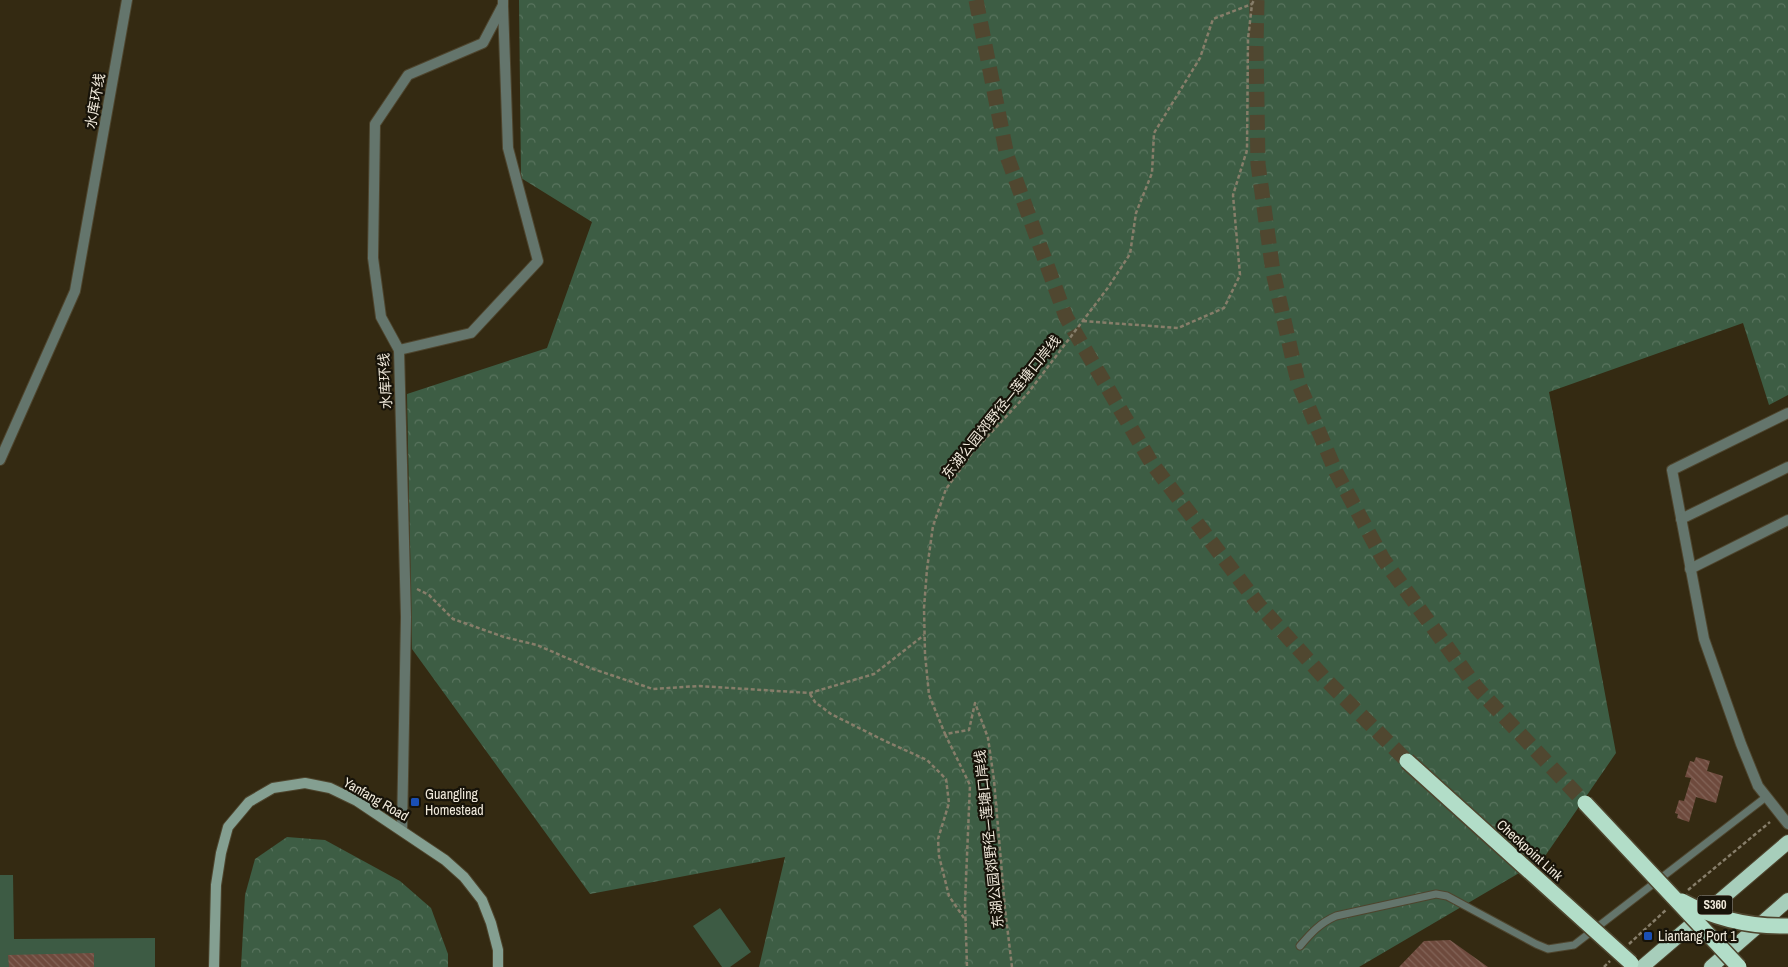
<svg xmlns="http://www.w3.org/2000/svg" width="1788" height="967" font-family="'Archivo Narrow','Noto Sans SC',sans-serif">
<defs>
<pattern id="forest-crowns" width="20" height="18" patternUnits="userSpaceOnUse" patternTransform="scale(1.25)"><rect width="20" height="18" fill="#3d5d44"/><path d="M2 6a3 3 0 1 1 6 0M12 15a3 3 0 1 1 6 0" fill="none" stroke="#59745e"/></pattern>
<pattern id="building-back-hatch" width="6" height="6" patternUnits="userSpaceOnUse" patternTransform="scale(1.25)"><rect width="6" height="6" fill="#6e4a3d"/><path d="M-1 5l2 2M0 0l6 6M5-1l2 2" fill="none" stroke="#836458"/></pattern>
</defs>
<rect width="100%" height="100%" fill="#342a12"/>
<g fill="url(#forest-crowns)">
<path d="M 519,0 L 1788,0 L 1788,395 L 1769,405 L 1743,323 L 1549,392 L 1616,753 L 1543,859 L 1359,967 L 759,967 L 785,857 L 590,894 L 412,649 L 407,394 L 547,348 L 592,222 L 521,178 Z"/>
<path d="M 287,837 L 325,840 L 400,881 L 431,908 L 448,954 L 448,967 L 241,967 L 245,895 L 255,859 Z"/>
</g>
<g fill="#3d5b44">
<path d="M 0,875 L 13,875 L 14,939 L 155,938 L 155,967 L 0,967 Z"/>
<path d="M 720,908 L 751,952 L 730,967 L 722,967 L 693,926 Z"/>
</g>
<g fill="url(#building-back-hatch)">
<path d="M 1696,757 L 1710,761 L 1707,771 L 1723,776 L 1716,803 L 1696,797 L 1689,822 L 1677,818 L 1678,814 L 1675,813 L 1679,800 L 1684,801 L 1691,778 L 1685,777 L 1690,761 L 1694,762 Z"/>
<path d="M 1450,940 L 1488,967 L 1399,967 L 1424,941 Z"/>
<path d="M 94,953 L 94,967 L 9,967 L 8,955 Z"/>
</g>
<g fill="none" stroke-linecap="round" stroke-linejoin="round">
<g stroke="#504730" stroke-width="15" stroke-dasharray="15 8" stroke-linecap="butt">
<path d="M 976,0 L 1007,156 L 1066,317 L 1151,462 L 1258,604 L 1328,682 L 1407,761"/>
<path d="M 1257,0 L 1256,47 L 1258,164 L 1273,272 L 1298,382 L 1336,472 L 1383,559 L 1477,688 L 1585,803"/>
</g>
<defs>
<path id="service" d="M 1300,946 C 1311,933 1320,923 1336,916 L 1436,894 L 1447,896 L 1536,944 L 1548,949 L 1574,945 L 1766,797"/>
<g id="minor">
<path d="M 1788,413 L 1672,470 L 1704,639 L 1741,744 L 1758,786 L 1788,824"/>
<path d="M 1681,519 L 1788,467"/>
<path d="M 1690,569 L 1788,520"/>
</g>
<g id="tertiary">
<path d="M 399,350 L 471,333 L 538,261 L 508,148 L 503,6"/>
<path d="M 0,460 L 75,291 L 127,0"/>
<path d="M 402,830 L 406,617 L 399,350 L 381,317 L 373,258 L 375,124 L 408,75 L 483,43 L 503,5 L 503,0"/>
</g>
<path id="secondary" d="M 214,967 L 216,885 L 221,853 L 228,827 L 249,802 L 273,788 L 305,783 L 330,788 L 357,801 L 445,860 L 464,877 L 482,900 L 491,923 L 498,950 L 498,967"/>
<g id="trunk">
<path d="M 1642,967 L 1788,842"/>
<path d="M 1711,967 L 1788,900"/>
</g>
</defs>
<use href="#service" stroke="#4e452e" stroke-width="9"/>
<use href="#minor" stroke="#4e452e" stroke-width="12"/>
<use href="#tertiary" stroke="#4e452e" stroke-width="12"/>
<use href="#secondary" stroke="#4e452e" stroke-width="12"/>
<use href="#trunk" stroke="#4e452e" stroke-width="16"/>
<g stroke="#877e6a" stroke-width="2.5" stroke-dasharray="4 2.5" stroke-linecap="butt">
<path d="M 1083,321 L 1178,328 L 1224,308 L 1240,275 L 1233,195 L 1247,150 L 1248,39 L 1252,4 L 1254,0"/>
<path d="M 417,589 L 429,595 L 453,619 L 504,637 L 537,645 L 590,668 L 653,689 L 699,686 L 810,693 L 874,674 L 924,635"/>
<path d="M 810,694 L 815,702 L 831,714 L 885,741 L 927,760 L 946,779 L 949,803 L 938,839 L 939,856 L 949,896 L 966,921"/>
<path d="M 945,734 L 970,785 L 965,903 L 967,967"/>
<path d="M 1688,890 L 1770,822"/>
<path d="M 1629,944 L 1667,909"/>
<path d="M 1012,967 L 1005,909 L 994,780 L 988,738 L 975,703 L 969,730 L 945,734 L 929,695 L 925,654 L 924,608 L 927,569 L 933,526 L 946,489 L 972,453 L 1028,393 L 1107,289 L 1130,254 L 1136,213 L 1152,173 L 1154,133 L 1200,58 L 1213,19 L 1252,4"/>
<path d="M 1604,967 L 1610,961"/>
</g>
<use href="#service" stroke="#64756c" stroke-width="7"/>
<use href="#minor" stroke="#64756c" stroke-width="10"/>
<use href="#tertiary" stroke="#64756c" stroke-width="10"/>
<use href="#secondary" stroke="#849f91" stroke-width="10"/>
<use href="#trunk" stroke="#a7cebb" stroke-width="14"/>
<defs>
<g id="motorway-bridge">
<path d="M 1407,761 L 1631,963"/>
<path d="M 1585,803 L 1739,967"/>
<path d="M 1682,901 C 1715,919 1750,927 1788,926"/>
</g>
</defs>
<use href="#motorway-bridge" stroke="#4e452e" stroke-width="18" stroke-linecap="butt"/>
<use href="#motorway-bridge" stroke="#b2ddc8" stroke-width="15"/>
</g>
<g fill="#1a4fb4" stroke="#171309" stroke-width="2">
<rect x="410" y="797" width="10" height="10" rx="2.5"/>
<rect x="1643" y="931" width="10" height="10" rx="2.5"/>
</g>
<g text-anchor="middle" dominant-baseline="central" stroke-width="4.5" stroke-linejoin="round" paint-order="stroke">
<rect fill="#171309" stroke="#afa99c" stroke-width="1" x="1697.5" y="895.5" width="35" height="19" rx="4"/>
<g font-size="12" font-weight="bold" fill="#f0e9db">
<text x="1715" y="905">S360</text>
</g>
<g font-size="14" fill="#f0e9db" stroke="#171309">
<text transform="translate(95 101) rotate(-80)">水库环线</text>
<text transform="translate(385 381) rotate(-93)">水库环线</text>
<text transform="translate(1001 407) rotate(-51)">东湖公园郊野径—莲塘口岸线</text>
<text transform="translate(376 799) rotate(30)">Yanfang Road</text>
<text transform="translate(989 839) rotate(-96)">东湖公园郊野径—莲塘口岸线</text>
<text transform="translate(1530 850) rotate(42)">Checkpoint Link</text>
</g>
<g font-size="14" fill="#f0e9db" stroke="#171309" text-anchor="start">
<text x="425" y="794">Guangling<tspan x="425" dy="16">Homestead</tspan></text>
<text x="1658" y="936">Liantang Port 1</text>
</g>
</g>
</svg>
